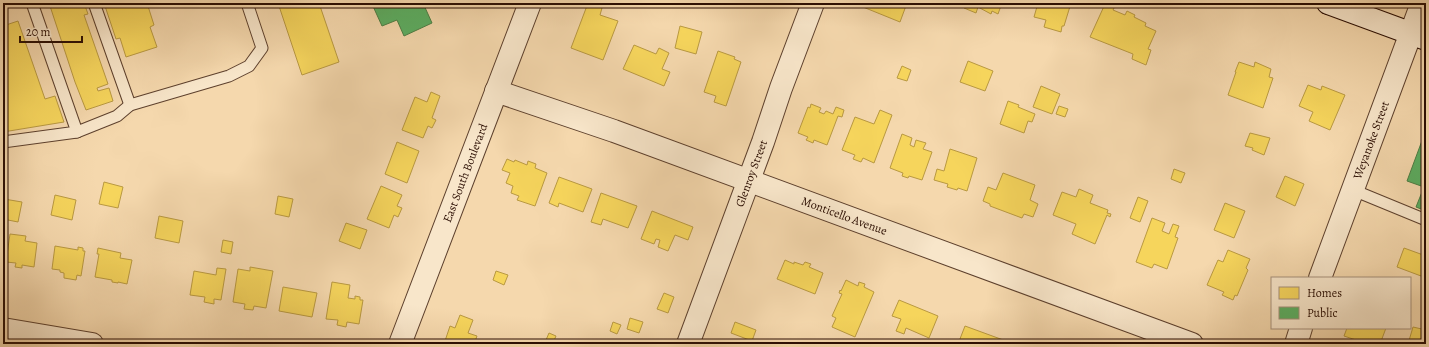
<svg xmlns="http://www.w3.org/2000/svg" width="1429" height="347" font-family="Alegreya,serif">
<rect width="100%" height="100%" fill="#f5d8ad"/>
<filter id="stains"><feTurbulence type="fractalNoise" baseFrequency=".005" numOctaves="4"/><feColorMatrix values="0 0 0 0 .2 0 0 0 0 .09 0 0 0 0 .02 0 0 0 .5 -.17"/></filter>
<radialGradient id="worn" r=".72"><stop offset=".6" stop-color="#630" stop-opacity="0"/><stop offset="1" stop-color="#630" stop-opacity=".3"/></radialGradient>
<g fill="#f6d55c" stroke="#b99941">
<path d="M 60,3 L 84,3 L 88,14 L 84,15 L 108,84 L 97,88 L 98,91 L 109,88 L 113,101 L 86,110 L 75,82 L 50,6 Z"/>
<path d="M 104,3 L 147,3 L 154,25 L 150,27 L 157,47 L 126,57 L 120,38 L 116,39 Z"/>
<path d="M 278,3 L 319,3 L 339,62 L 302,75 Z"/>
<path d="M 588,3 L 602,8 L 600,15 L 618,21 L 603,60 L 571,48 Z"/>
<path d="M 865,3 L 907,3 L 900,22 L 863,7 Z"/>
<path d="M 966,3 L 1002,3 L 998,14 L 992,11 L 991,14 L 978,7 L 976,13 L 964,8 Z"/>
<path d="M 1038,3 L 1071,3 L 1064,26 L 1062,26 L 1061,32 L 1044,27 L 1046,20 L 1034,17 Z"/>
<path d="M 1105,4 L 1114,8 L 1113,10 L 1125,15 L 1127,11 L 1135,15 L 1134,17 L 1146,23 L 1145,26 L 1156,31 L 1148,49 L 1151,50 L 1146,65 L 1132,59 L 1133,54 L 1090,37 Z"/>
<path d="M 18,21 L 45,99 L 55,96 L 64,122 L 3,132 L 3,26 Z"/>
<path d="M 680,26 L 702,32 L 696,54 L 675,48 Z"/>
<path d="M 634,45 L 656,54 L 659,48 L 669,53 L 662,69 L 670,72 L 664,86 L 623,69 Z"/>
<path d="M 718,51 L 735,57 L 734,59 L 741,62 L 726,106 L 714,102 L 716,96 L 704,92 Z"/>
<path d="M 968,61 L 993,71 L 985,91 L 960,82 Z"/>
<path d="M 1239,62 L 1254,67 L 1255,62 L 1271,69 L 1269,77 L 1273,78 L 1263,108 L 1228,95 L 1236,72 L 1235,72 Z"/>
<path d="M 902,66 L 911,70 L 907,81 L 897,78 Z"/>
<path d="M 1308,85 L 1321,90 L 1322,86 L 1345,95 L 1330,130 L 1309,121 L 1313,112 L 1299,106 Z"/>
<path d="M 1041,86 L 1060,94 L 1052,114 L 1033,107 Z"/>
<path d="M 431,92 L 440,96 L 432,118 L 436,120 L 432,128 L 428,126 L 423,138 L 402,130 L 415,97 L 427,102 Z"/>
<path d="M 1008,101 L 1019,105 L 1018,107 L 1035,114 L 1032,122 L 1028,121 L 1024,133 L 1000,124 Z"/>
<path d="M 811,104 L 821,108 L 819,112 L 824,114 L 826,111 L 833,114 L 836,107 L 844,110 L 842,117 L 838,116 L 827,145 L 814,140 L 813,143 L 806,140 L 808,137 L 798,133 L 808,107 L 810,108 Z"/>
<path d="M 1059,106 L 1068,109 L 1065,117 L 1056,114 Z"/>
<path d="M 880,110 L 892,115 L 874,163 L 863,158 L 861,162 L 853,159 L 855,155 L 842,150 L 855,117 L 874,124 Z"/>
<path d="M 1250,133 L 1270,138 L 1264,155 L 1252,150 L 1253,148 L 1245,146 Z"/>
<path d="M 902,134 L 912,138 L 910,145 L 914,147 L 916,140 L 926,143 L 923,149 L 932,152 L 922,180 L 909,176 L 908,178 L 902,176 L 903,173 L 890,168 Z"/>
<path d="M 397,142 L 419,151 L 407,183 L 385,174 Z"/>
<path d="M 950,149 L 977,158 L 967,191 L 958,188 L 957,190 L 947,187 L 948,184 L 934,180 L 937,169 L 944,171 Z"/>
<path d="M 507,159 L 514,162 L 515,160 L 527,165 L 528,161 L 536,164 L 535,168 L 547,173 L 535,206 L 517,200 L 519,196 L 511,193 L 513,186 L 506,183 L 510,173 L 502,170 Z"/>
<path d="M 1174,169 L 1185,173 L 1181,183 L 1171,179 Z"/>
<path d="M 1003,173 L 1035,185 L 1030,200 L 1038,204 L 1033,217 L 1024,214 L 1022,218 L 990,206 L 990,204 L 983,201 L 988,187 L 996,190 Z"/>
<path d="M 1285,176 L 1304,184 L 1295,206 L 1276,197 Z"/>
<path d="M 559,177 L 592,189 L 583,212 L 559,203 L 558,207 L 549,203 Z"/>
<path d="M 104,182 L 123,187 L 118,208 L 99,204 Z"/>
<path d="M 381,186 L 402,195 L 397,206 L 402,208 L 398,217 L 394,215 L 389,228 L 367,219 Z"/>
<path d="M 1079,189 L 1093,195 L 1090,203 L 1108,210 L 1107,213 L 1111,214 L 1110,217 L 1107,215 L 1095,244 L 1072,234 L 1076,224 L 1053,215 L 1062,192 L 1076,197 Z"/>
<path d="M 601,193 L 637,206 L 628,228 L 603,219 L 601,225 L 591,222 Z"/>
<path d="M 55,195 L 76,200 L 72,220 L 51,215 Z"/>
<path d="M 278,196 L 293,199 L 289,217 L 275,214 Z"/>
<path d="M 1138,197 L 1148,201 L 1140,222 L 1130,218 Z"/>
<path d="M 4,199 L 22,202 L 18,222 L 3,219 Z"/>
<path d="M 1225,203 L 1245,211 L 1234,238 L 1214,230 Z"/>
<path d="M 652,211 L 693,227 L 688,240 L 675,235 L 668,251 L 658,247 L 660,240 L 656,239 L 654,244 L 641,239 Z"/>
<path d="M 159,216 L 183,221 L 179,243 L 155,238 Z"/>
<path d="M 1152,218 L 1165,223 L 1162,231 L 1169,234 L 1173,224 L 1179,226 L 1175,237 L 1178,238 L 1167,269 L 1154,264 L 1152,268 L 1136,262 Z"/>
<path d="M 346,223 L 367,230 L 360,249 L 339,241 Z"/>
<path d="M 10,234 L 26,236 L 25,241 L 37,243 L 34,267 L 22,265 L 22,268 L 15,267 L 16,263 L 6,262 Z"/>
<path d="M 223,240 L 233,242 L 231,254 L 221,252 Z"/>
<path d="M 55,246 L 78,250 L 78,247 L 83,248 L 83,251 L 85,251 L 81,276 L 77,275 L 76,280 L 64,278 L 64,273 L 60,272 L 60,270 L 52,269 Z"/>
<path d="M 98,248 L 121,253 L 120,258 L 132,260 L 127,284 L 118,282 L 118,283 L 112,282 L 112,280 L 95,277 L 99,254 L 97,254 Z"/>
<path d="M 1404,248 L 1426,256 L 1426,263 L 1421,276 L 1397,267 Z"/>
<path d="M 1228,250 L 1250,259 L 1246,268 L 1248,270 L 1237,296 L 1235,295 L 1233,300 L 1222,295 L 1224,292 L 1207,285 L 1218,260 L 1223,262 Z"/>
<path d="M 785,260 L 794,264 L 794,262 L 803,265 L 805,262 L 811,264 L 809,267 L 823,273 L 815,294 L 777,279 Z"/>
<path d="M 250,267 L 273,271 L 266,308 L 254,306 L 253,310 L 244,309 L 245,304 L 233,302 L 238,269 L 250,271 Z"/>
<path d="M 217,268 L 226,269 L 221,300 L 214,299 L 214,304 L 204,302 L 205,297 L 190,295 L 194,271 L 216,275 Z"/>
<path d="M 496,271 L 508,275 L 504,285 L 493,280 Z"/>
<path d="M 846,280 L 858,286 L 859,282 L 865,284 L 864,287 L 874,292 L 855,337 L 832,327 L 836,318 L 832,316 L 842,294 L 839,293 L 840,290 L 841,291 Z"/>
<path d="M 332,282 L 350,285 L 348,298 L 355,299 L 355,296 L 360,297 L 360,300 L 363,300 L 359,324 L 347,322 L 346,327 L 337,325 L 338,320 L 326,319 Z"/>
<path d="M 283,287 L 317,293 L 312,317 L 279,311 Z"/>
<path d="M 664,293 L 674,297 L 668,313 L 657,309 Z"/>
<path d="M 899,300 L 938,316 L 929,338 L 906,328 L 904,334 L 896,331 L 901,319 L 892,316 Z"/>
<path d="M 460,315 L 473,320 L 468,333 L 477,336 L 474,344 L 444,344 L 450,326 L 455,328 Z"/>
<path d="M 630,318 L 643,322 L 639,333 L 627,329 Z"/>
<path d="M 613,322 L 621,325 L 617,334 L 610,331 Z"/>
<path d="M 735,322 L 756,330 L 752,341 L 731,333 Z"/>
<path d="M 965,326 L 1006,341 L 1005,344 L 958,344 Z"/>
<path d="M 1413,327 L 1426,330 L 1426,344 L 1408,344 Z"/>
<path d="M 1347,328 L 1386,328 L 1380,344 L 1368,344 L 1344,336 Z"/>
<path d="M 549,333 L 556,336 L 553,343 L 546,340 Z"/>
</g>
<g fill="#5aae61" stroke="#4c7e44">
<path d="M 374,3 L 423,3 L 432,23 L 404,36 L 397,20 L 382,26 L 372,4 Z"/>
<path d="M 1426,137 L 1426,211 L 1416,207 L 1424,187 L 1407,181 L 1423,138 L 1425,139 Z"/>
</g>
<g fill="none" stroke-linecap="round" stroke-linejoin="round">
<defs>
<g id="service">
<path d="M 94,3 L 130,105"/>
<path d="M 77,132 L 117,116 L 130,105 L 229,76 L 249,66 L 262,48 L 247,3"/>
<path d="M 3,142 L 77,132 L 32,3"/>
<path d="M 1353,190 L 1426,220"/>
</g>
<g id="minor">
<path id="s1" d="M 496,91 L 614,131 L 1192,344"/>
<path id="s2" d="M 1320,278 L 1422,3"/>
<path d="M 3,329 L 92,344"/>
<path id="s3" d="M 688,344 L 763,142 L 781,88 L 813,3"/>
<path d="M 1296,344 L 1301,328"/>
</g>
<g id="tertiary">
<path id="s4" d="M 400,344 L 530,3"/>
</g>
<path id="secondary" d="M 1328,3 L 1426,39"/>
</defs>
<use href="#service" stroke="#5d402d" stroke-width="13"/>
<use href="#minor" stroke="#5d402d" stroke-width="24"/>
<use href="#tertiary" stroke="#5d402d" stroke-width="24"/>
<use href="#secondary" stroke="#2a0d02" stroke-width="24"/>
<use href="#service" stroke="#f8e6ca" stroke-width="11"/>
<use href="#minor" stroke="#f8e6ca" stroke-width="22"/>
<use href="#tertiary" stroke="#f8e6ca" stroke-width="22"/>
<use href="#secondary" stroke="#f8e6ca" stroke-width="22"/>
</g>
<g text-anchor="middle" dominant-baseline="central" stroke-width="4" stroke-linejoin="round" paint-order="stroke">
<g font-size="12" fill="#2a0d02" stroke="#f8e6ca">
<text stroke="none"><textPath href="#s2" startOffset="147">Weyanoke Street</textPath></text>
<text stroke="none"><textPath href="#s4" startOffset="183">East South Boulevard</textPath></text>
<text stroke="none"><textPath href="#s3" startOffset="182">Glenroy Street</textPath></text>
<text stroke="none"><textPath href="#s1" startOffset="370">Monticello Avenue</textPath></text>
</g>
</g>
<rect width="1429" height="347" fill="none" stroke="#f5d8ad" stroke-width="16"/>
<rect x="4" y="4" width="1421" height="339" fill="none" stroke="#2a0d02" stroke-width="2"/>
<rect x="8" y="8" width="1413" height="331" fill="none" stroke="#2a0d02"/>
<rect x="1271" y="277" width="140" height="52" fill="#f8e6ca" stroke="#a68f7a"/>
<rect x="1279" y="287" width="20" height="12" fill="#f6d55c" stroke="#a68f7a"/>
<text x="1307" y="297" font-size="12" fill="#2a0d02">Homes</text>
<rect x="1279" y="307" width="20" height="12" fill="#5aae61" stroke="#a68f7a"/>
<text x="1307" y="317" font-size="12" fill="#2a0d02">Public</text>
<path d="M20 36v6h62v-6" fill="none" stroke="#2a0d02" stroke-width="2"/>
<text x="26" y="36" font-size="12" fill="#2a0d02" stroke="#f8e6ca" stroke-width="3" paint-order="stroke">20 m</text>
<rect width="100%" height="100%" filter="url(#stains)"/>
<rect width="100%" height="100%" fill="url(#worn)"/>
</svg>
